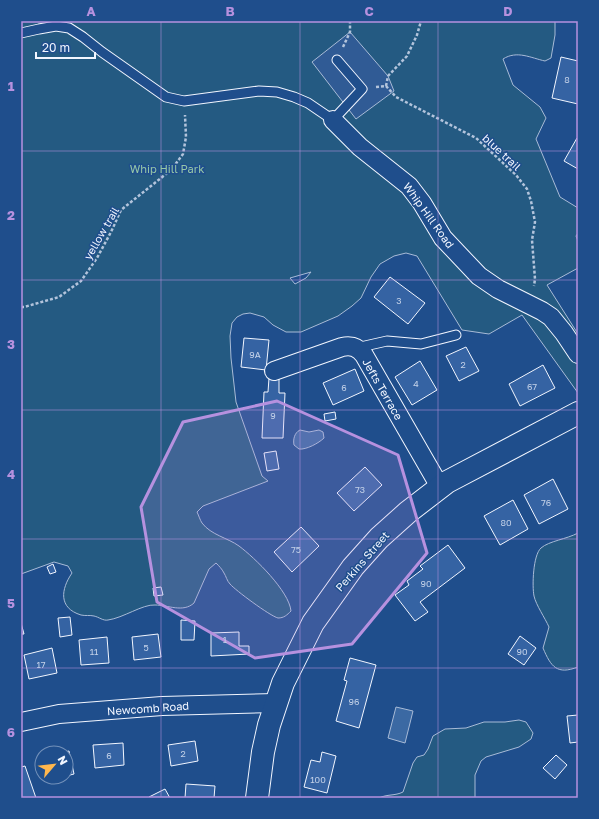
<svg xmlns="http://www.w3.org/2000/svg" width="599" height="819" font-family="'Golos Text',sans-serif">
<rect width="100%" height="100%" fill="#1f4e8c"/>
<g fill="#245a82" stroke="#a8bbd7" fill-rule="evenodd">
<path d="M 21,21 L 555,21 L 555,35 L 551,58 L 545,61 C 531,58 517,50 503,59 L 513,85 L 540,107 L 546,118 L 536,139 L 560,197 L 578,208 L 578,233 L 576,236 L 578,241 L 578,268 L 547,285 L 578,334 L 578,393 L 522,315 L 489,334 L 462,330 L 417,256 L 406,253 L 394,256 L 380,264 L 371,277 L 361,298 L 352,306 L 338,316 L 301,332 L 286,332 L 273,325 L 264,317 L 250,313 L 243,314 L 237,317 L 232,323 L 230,336 L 231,358 L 236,402 L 262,476 L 268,481 L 203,506 L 197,512 C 199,516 200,520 202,523 C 211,535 228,538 239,546 C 255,558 289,591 291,611 C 287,615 284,618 278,618 C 270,616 235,590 230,584 C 227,581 226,576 224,573 C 222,569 219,566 216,563 L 209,569 L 194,603 C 183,613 168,605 155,605 C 143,604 123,618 108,620 C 103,621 99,617 94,616 C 90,615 85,616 81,615 C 58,608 61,589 72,573 L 68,566 L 54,562 L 21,574 ZM 311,272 L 306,278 L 295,284 L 290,278 Z"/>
<path d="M 578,533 L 578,667 C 557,675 551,667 543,648 L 549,627 C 545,618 536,605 534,596 C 532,586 533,555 541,548 C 549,541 567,539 578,533 Z"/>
<path d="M 519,720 L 526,722 L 533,733 L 531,739 L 519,747 L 486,757 L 481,761 L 475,775 L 475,798 L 379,798 C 387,794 395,796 403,792 L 413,763 L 417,757 L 424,755 L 428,749 L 433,736 L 445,729 L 466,728 L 484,722 L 505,722 Z"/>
</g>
<path fill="#305b95" stroke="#a8bbd7" d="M 350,32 L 388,76 L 394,91 L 356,119 L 312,62 Z"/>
<g fill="#3b69a3" stroke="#a8bbd7">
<path d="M 300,430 L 309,432 L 319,430 L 323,432 L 324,438 C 319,443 306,450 299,449 L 294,445 C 293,440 294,433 300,430 Z"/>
<path d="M 396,707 L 413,711 L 405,743 L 388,738 Z"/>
</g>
<g fill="#3563a3" stroke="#f2f6ff">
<path d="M 561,57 L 578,61 L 578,104 L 552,98 Z"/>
<path d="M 577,138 L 578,138 L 578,169 L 564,161 Z"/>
<path d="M 390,277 L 425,303 L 408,324 L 374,297 Z"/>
<path d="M 244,338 L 269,340 L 266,370 L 241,367 Z"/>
<path d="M 466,347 L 479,371 L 459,381 L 446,356 Z"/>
<path d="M 420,361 L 437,390 L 412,405 L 395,377 Z"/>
<path d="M 543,365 L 555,388 L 520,406 L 509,384 Z"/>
<path d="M 355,369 L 364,391 L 333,405 L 323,383 Z"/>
<path d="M 269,378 L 279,378 L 279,393 L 285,393 L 283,438 L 262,438 L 264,392 L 268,392 Z"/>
<path d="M 335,412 L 336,419 L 325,421 L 324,414 Z"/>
<path d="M 276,451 L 279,469 L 267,471 L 264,453 Z"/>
<path d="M 365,467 L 382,485 L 354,511 L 337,493 Z"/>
<path d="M 553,479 L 568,509 L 539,524 L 524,495 Z"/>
<path d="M 513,500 L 528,529 L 500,545 L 484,516 Z"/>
<path d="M 301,527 L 319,546 L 292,572 L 274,552 Z"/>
<path d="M 448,545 L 465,568 L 420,602 L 428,612 L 415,621 L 395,595 L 409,585 L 407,581 L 423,569 L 420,566 Z"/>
<path d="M 53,564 L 56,572 L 50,574 L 47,567 Z"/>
<path d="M 161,587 L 163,595 L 154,596 L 153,588 Z"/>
<path d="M 70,617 L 72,635 L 60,637 L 58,618 Z"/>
<path d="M 181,620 L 195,621 L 194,640 L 181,640 Z"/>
<path d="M 21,623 L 24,634 L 21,634 Z"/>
<path d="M 239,632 L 239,646 L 249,646 L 249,654 L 211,656 L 211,633 Z"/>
<path d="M 158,634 L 161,657 L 134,660 L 132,637 Z"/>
<path d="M 520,636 L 536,648 L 524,665 L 508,654 Z"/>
<path d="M 107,637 L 109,663 L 81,665 L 79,640 Z"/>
<path d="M 52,648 L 57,673 L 29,679 L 24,655 Z"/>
<path d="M 350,658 L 376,665 L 359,728 L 336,721 L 347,681 L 344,680 Z"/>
<path d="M 578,715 L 578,742 L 570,743 L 567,716 Z"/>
<path d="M 195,741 L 198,761 L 171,766 L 168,745 Z"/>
<path d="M 123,743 L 124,765 L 95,768 L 93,745 Z"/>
<path d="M 69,751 L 74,774 L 66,776 L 66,753 L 60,753 Z"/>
<path d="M 322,752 L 336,756 L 327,793 L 304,787 L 311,760 L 320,762 Z"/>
<path d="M 556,755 L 567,765 L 555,779 L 543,768 Z"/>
<path d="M 25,766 L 36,798 L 21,798 L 21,767 Z"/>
<path d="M 46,777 L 60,777 L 47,780 Z"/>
<path d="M 186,784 L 215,786 L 214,798 L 185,798 Z"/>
<path d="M 165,789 L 170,798 L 150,798 L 149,797 Z"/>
</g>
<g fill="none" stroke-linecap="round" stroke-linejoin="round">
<defs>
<g id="service">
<path d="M 21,33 L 39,29 L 56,26 L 69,28 L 83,37 L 102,52 L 166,97 L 184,101 L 259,91 L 277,92 L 294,97 L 308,103 L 333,120 L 362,89 L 337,60"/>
<path d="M 356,348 L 387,341 L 421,344 L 456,335"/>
</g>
<g id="minor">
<path d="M 333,120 L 360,147 L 409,186 L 422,203 L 443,238 L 479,276 L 498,289 L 542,311 L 551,317 L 564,333 L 578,354"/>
<path d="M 274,371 L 342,347 C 351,345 358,347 364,355 L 440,487"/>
<path d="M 21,722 L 59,714 L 162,706 L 275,703"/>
</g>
<path id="tertiary" d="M 257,798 L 263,752 L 269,725 L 283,683 L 313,623 L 353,567 L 379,538 L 408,512 L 447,482 L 578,413"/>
</defs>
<use href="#service" stroke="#f2f6ff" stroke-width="11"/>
<use href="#minor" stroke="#f2f6ff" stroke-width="20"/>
<use href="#tertiary" stroke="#f2f6ff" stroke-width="24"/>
<g stroke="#b3c4dc" stroke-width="2.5" stroke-dasharray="3 2" stroke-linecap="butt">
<path d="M 343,47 L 350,32 L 350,21"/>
<path d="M 386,86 L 396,97 L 476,138 L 516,175 L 527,189 L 531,201 L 535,222 L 532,240 L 535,279 L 534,286"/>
<path d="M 386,86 L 388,76 L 407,56 L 417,35 L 421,21"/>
<path d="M 376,87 L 386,86"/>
<path d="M 21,307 L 24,307 L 59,297 L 81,281 L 97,258 L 111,232 L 121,210 L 171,170 L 183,154 L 186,137 L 185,115"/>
</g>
<use href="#service" stroke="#1f4e8c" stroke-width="9"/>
<use href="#minor" stroke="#1f4e8c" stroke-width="18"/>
<use href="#tertiary" stroke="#1f4e8c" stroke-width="22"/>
</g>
<path fill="#b691df" fill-opacity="0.2" stroke="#b691df" stroke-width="3" stroke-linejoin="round" d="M 277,401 L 398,455 L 427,553 L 352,644 L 255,658 L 157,602 L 141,507 L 183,422 Z"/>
<path fill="none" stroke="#b691df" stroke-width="1" stroke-opacity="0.55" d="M 161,21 L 161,798M 300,21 L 300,798M 438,21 L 438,798M 21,151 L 578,151M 21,280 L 578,280M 21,410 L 578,410M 21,539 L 578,539M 21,668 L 578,668"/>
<g text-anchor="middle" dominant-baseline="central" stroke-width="3" stroke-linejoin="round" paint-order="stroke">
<g font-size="9" fill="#c3d1e8">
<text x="567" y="79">8</text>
<text x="399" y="300">3</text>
<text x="255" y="354">9A</text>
<text x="463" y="364">2</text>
<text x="416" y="383">4</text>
<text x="532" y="386">67</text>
<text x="344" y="387">6</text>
<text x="273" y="415">9</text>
<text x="360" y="489">73</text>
<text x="546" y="502">76</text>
<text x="506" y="522">80</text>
<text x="296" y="549">75</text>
<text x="426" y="583">90</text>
<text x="225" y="639">1</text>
<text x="146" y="647">5</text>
<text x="94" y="651">11</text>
<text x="522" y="651">90</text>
<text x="41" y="664">17</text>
<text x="354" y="701">96</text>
<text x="183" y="753">2</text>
<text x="109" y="755">6</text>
<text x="318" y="779">100</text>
</g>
<g font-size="11" fill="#f2f6ff" stroke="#1f4e8c">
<text transform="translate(502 152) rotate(43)">blue trail</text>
<text transform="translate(429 215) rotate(54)">Whip Hill Road</text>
<text transform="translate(101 233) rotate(-60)">yellow trail</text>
<text transform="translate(383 389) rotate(60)">Jefts Terrace</text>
<text transform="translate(362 561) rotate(-49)">Perkins Street</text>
<text transform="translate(148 708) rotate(-4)">Newcomb Road</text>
</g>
<g font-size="11" fill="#97c8a6" stroke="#1f4e8c">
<text x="167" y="168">Whip Hill Park</text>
</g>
</g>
<rect width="599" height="819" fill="none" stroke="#1f4e8c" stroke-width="44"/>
<g transform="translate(54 765) rotate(62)"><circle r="19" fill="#1f4e8c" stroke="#7391ba"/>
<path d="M0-3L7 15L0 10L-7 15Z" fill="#ffb74d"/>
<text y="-6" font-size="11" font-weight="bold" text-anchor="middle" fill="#f2f6ff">N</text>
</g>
<path d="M36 52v6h59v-6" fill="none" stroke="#f2f6ff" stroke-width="2"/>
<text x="42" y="52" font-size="12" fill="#f2f6ff" stroke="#1f4e8c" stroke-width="3" paint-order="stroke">20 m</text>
<rect x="22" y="22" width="555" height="775" fill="none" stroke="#b691df" stroke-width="1.5"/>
<g font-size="13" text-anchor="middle" font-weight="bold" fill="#b691df">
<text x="91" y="16">A</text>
<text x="230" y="16">B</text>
<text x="369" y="16">C</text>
<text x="508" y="16">D</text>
<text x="11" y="91">1</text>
<text x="11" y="220">2</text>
<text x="11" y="349">3</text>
<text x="11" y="479">4</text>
<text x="11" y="608">5</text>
<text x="11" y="737">6</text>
</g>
</svg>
